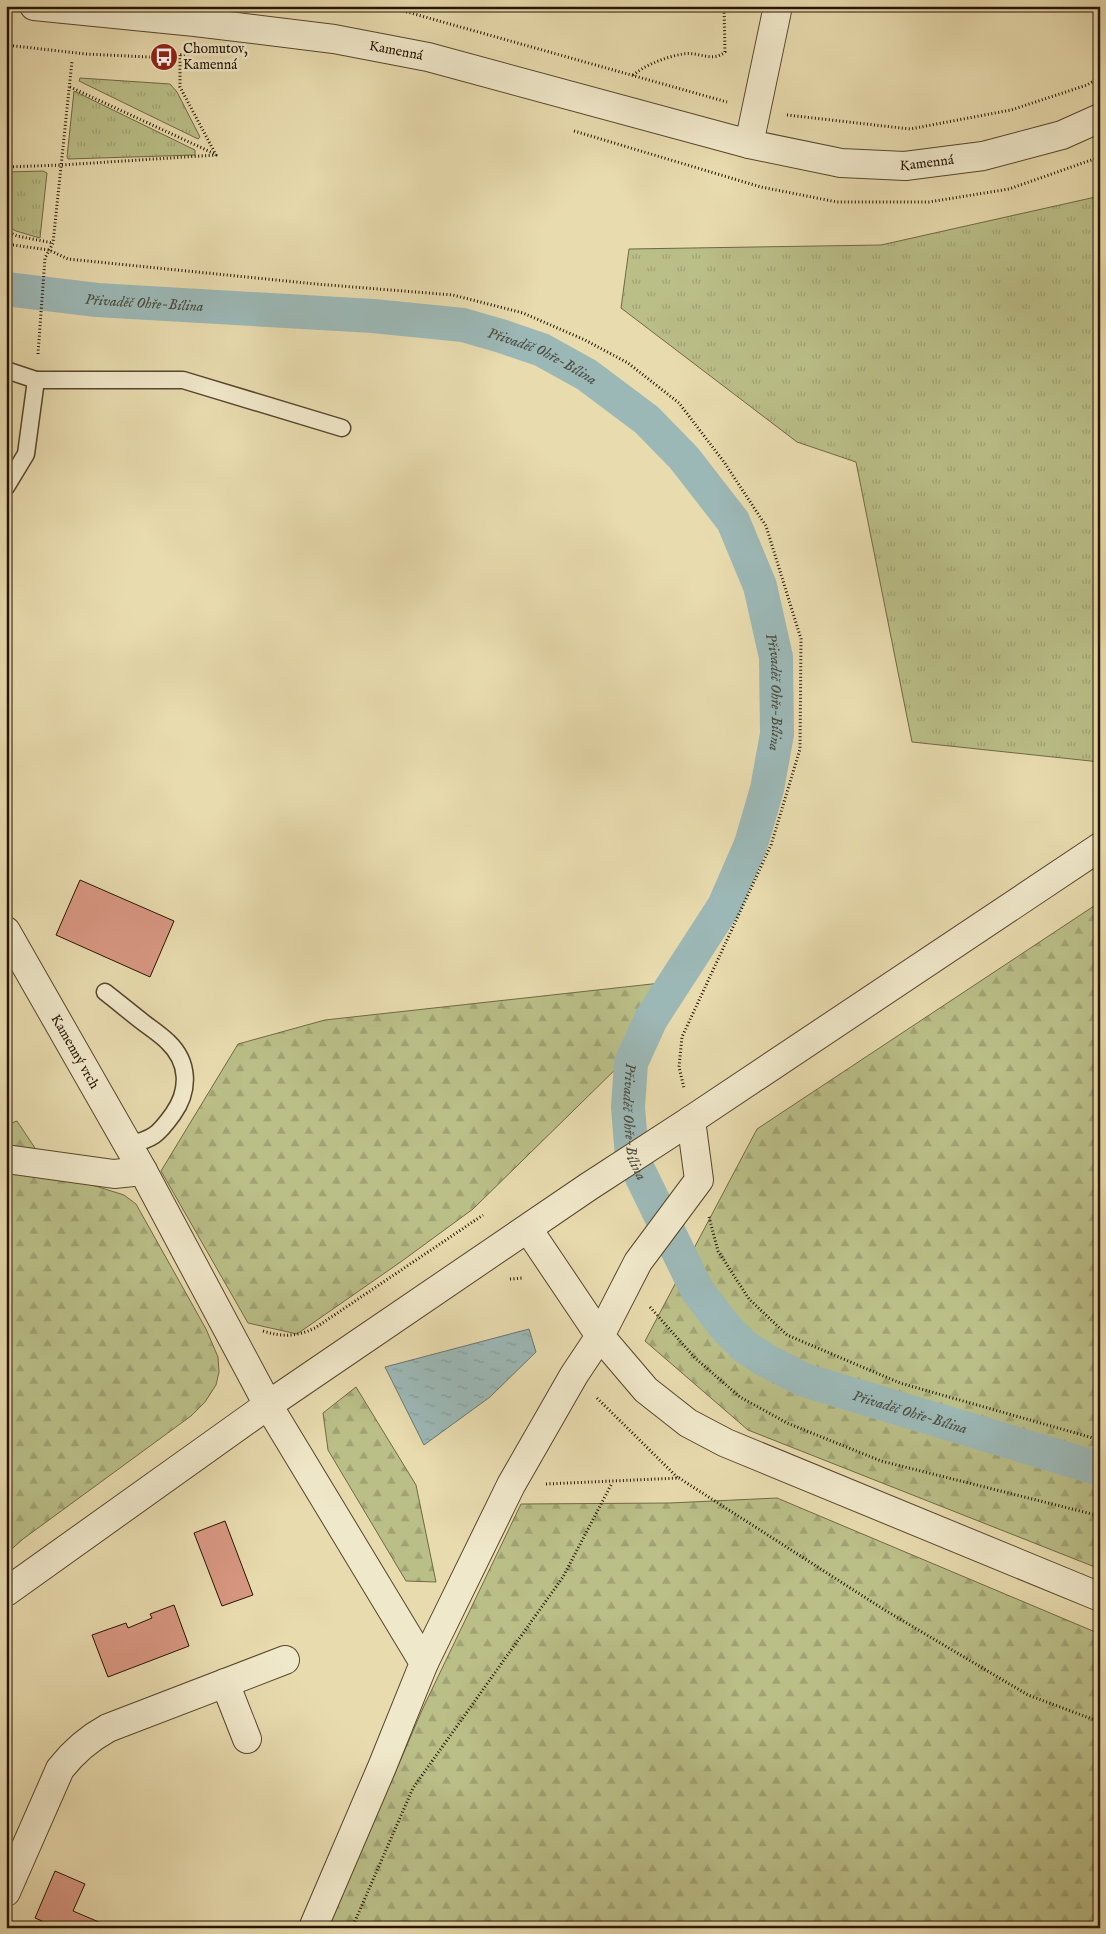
<svg xmlns="http://www.w3.org/2000/svg" width="1106" height="1934" viewBox="0 0 1106 1934" font-family="'IM FELL English',serif">
<defs>
<pattern id="grass-tufts" width="24" height="20" patternUnits="userSpaceOnUse" patternTransform="scale(1.25)"><rect width="24" height="20" fill="#babe87"/><path d="M3 7l-1-3M5 7V3M7 7l1-3M15 17l-1-3M17 17v-4M19 17l1-3" fill="none" stroke="#a0a273"/></pattern>
<pattern id="forest-firs" width="22" height="20" patternUnits="userSpaceOnUse" patternTransform="scale(1.25)"><rect width="22" height="20" fill="#babe87"/><path d="M5 1l3.5 6h-7zM16 11l3.5 6h-7z" fill="#a0a273"/></pattern>
<pattern id="water-ripples" width="26" height="14" patternUnits="userSpaceOnUse" patternTransform="scale(1.25)"><rect width="26" height="14" fill="#9cb8b6"/><path d="M2 4q2-2 4 0t4 0M15 11q2-2 4 0t4 0" fill="none" stroke="#869d9b"/></pattern>
</defs>
<rect width="100%" height="100%" fill="#e8dbae"/>
<filter id="stains"><feTurbulence type="fractalNoise" baseFrequency=".004" numOctaves="4"/><feColorMatrix values="0 0 0 0 .2 0 0 0 0 .09 0 0 0 0 .02 0 0 0 .5 -.17"/></filter>
<radialGradient id="worn" r=".72"><stop offset=".6" stop-color="#630" stop-opacity="0"/><stop offset="1" stop-color="#630" stop-opacity=".3"/></radialGradient>
<!-- grass -->
<g fill="url(#grass-tufts)" stroke="#706944">
<polygon points="80,78 170,84 177,92 200,137 198,139 79,81"/>
<polygon points="74,91 195,150 195,155 68,159 67,157"/>
<polygon points="43,171 47,173 40,238 16,231 6,226 6,172"/>
<polygon points="1100,196 1100,762 912,742 856,462 797,442 621,308 629,249 881,245"/>
</g>
<!-- forest -->
<g fill="url(#forest-firs)" stroke="#706944">
<polygon points="1100,902 1100,1569 748,1430 645,1341 757,1129"/>
<polygon points="670,982 644,1016 626,1059 473,1209 402,1261 297,1334 248,1323 161,1171 238,1044 325,1020"/>
<polygon points="17,1121 39,1154 6,1150 6,1125"/>
<polygon points="6,1164 51,1172 124,1195 136,1204 206,1329 218,1357 219,1372 216,1385 205,1402 191,1416 23,1539 6,1554"/>
<polygon points="356,1387 416,1485 436,1582 406,1581 328,1450 323,1413"/>
<polygon points="777,1498 1100,1634 1100,1928 328,1928 423,1708 521,1504 670,1503"/>
</g>
<!-- water -->
<polygon fill="url(#water-ripples)" stroke="#6c766d" points="529,1329 536,1352 490,1397 424,1445 385,1367"/>
<g fill="none" stroke-linecap="round" stroke-linejoin="round">
<!-- canal -->
<path stroke="#9cb8b6" stroke-width="34" id="s1" d="M 6,289 L 97,300 L 373,316 L 463,325 L 501,336 L 542,350 L 587,375 L 647,420 L 684,458 L 733,521 L 760,586 L 776,657 L 777,734 L 767,789 L 751,844 L 724,906 L 651,1019 L 631,1063 L 628,1107 L 632,1157 L 697,1290 L 726,1328 L 744,1346 L 765,1360 L 804,1380 L 1100,1469"/>
</g>
<!-- building -->
<g fill="#d89782" stroke="#251400">
<polygon points="80,880 174,921 150,977 56,935"/>
<polygon points="225,1521 253,1595 222,1606 194,1533"/>
<polygon points="174,1605 189,1646 108,1677 92,1635 126,1623 128,1628 152,1618 150,1614"/>
<polygon points="55,1871 85,1884 73,1911 113,1928 39,1928 42,1921 35,1918"/>
</g>
<g fill="none" stroke-linecap="round" stroke-linejoin="round">
<!-- service casing -->
<g stroke="#56462c" stroke-width="19">
<g id="service">
<polyline points="6,370 36,380 26,454 6,487"/>
<polyline points="36,380 183,380 342,428"/>
<path d="M 105,992 C 118,1002 131,1013 144,1023 C 152,1029 161,1035 168,1042 C 189,1062 190,1090 173,1114 C 158,1135 153,1139 128,1145"/>
</g>
</g>
<!-- minor casing -->
<g stroke="#56462c" stroke-width="30">
<g id="minor">
<polyline points="749,144 778,6"/>
<path id="s2" d="M 6,931 L 143,1171 L 268,1405 L 6,1592"/>
<polyline points="6,1159 114,1174 143,1171"/>
<polyline points="528,1229 600,1336 646,1390 688,1423 726,1443 1100,1597"/>
<polyline points="424,1663 511,1485 574,1375 600,1336 638,1262 699,1180 691,1120"/>
<polyline points="225,1683 247,1739"/>
<path d="M 6,1892 L 60,1769 C 74,1751 88,1739 108,1728 L 285,1660"/>
</g>
</g>
<!-- tertiary casing -->
<g stroke="#56462c" stroke-width="30">
<g id="tertiary">
<path id="s3" d="M 34,6 L 195,22 L 334,39 L 428,57 L 749,144 L 841,163 L 905,166 L 983,156 L 1062,135 L 1100,118"/>
<polyline points="313,1928 382,1767 424,1663 268,1405 588,1187 691,1120 1100,847"/>
</g>
</g>
<!-- path -->
<g stroke="#251400" stroke-width="3" stroke-dasharray="1 2.5" stroke-linecap="butt">
<polyline points="386,6 727,102"/>
<polyline points="6,45 86,54 149,57 190,54"/>
<path d="M 633,75 C 647,64 666,57 683,54 C 698,51 712,63 725,52 L 724,6"/>
<polyline points="70,87 215,154"/>
<polyline points="787,115 910,129 1011,110 1087,85 1100,77"/>
<polyline points="574,131 761,187 837,202 929,202 1009,189 1100,157"/>
<polyline points="6,167 62,165 216,155 180,87 180,55"/>
<polyline points="6,231 17,236 53,243"/>
<polyline points="6,244 49,250 68,259 316,284 453,295 523,313 585,340 628,363 679,403 724,462 766,526 801,639 800,749 771,845 682,1037 679,1067 684,1088"/>
<polyline points="38,354 45,258 53,243 72,61"/>
<polyline points="709,1217 718,1251 749,1299 787,1335 900,1383 1100,1440"/>
<polyline points="510,1279 523,1278"/>
<polyline points="650,1307 695,1358 740,1397 787,1423 881,1461 1100,1516"/>
<path d="M 263,1331 C 282,1337 296,1337 315,1328 L 483,1215"/>
<polyline points="597,1398 678,1478"/>
<polyline points="546,1484 679,1478 883,1609 1028,1695 1100,1722"/>
<polyline points="352,1928 413,1788 563,1577 612,1483"/>
</g>
<!-- service -->
<use href="#service" stroke="#f0e8ca" stroke-width="16"/>
<!-- minor -->
<use href="#minor" stroke="#f0e8ca" stroke-width="28"/>
<!-- tertiary -->
<use href="#tertiary" stroke="#f0e8ca" stroke-width="28"/>
</g>
<!-- icons -->
<defs>
<g id="bus-disc" transform="scale(1.4375)"><circle r="9.5" fill="#8f2418" stroke="#f0e8ca"/><path d="M-5-6H5V4H4V6H2V4H-2V6H-4V4H-5ZM-3.5-4V0h7V-4ZM-3.5 1.2v1.5H-2V1.2ZM2 1.2v1.5H3.5V1.2Z" fill="#fff"/></g>
</defs>
<g fill-rule="evenodd">
<use href="#bus-disc" x="164" y="57"/>
</g>
<g text-anchor="middle" dominant-baseline="central" stroke-width="5" stroke-linejoin="round" paint-order="stroke">
<!-- poi labels -->
<g font-size="14" fill="#251400" stroke="#f0e8ca" text-anchor="start">
<text x="183" y="49">Chomutov,<tspan x="183" dy="16">Kamenná</tspan></text>
</g>
<!-- street labels -->
<g font-size="14" fill="#251400" stroke="#f0e8ca">
<text stroke="none"><textPath href="#s3" startOffset="365">Kamenná</textPath></text>
<text stroke="none"><textPath href="#s3" startOffset="910">Kamenná</textPath></text>
<text stroke="none"><textPath href="#s2" startOffset="139">Kamenný vrch</textPath></text>
</g>
<!-- water labels -->
<g font-size="15" font-style="italic" fill="#4f4d40" stroke="#f0e8ca">
<text stroke="none"><textPath href="#s1" startOffset="139">Přivaděč Ohře-Bílina</textPath></text>
<text stroke="none"><textPath href="#s1" startOffset="544">Přivaděč Ohře-Bílina</textPath></text>
<text stroke="none"><textPath href="#s1" startOffset="979">Přivaděč Ohře-Bílina</textPath></text>
<text stroke="none"><textPath href="#s1" startOffset="1444">Přivaděč Ohře-Bílina</textPath></text>
<text stroke="none"><textPath href="#s1" startOffset="1880">Přivaděč Ohře-Bílina</textPath></text>
</g>
</g>
<!-- margin -->
<rect width="1106" height="1934" fill="none" stroke="#e8dbae" stroke-width="25"/>
<rect x="8" y="8" width="1091" height="1919" fill="none" stroke="#251400" stroke-width="2.5"/>
<rect x="12" y="12" width="1081" height="1909" fill="none" stroke="#251400"/>
<rect width="100%" height="100%" filter="url(#stains)"/>
<rect width="100%" height="100%" fill="url(#worn)"/>
</svg>
